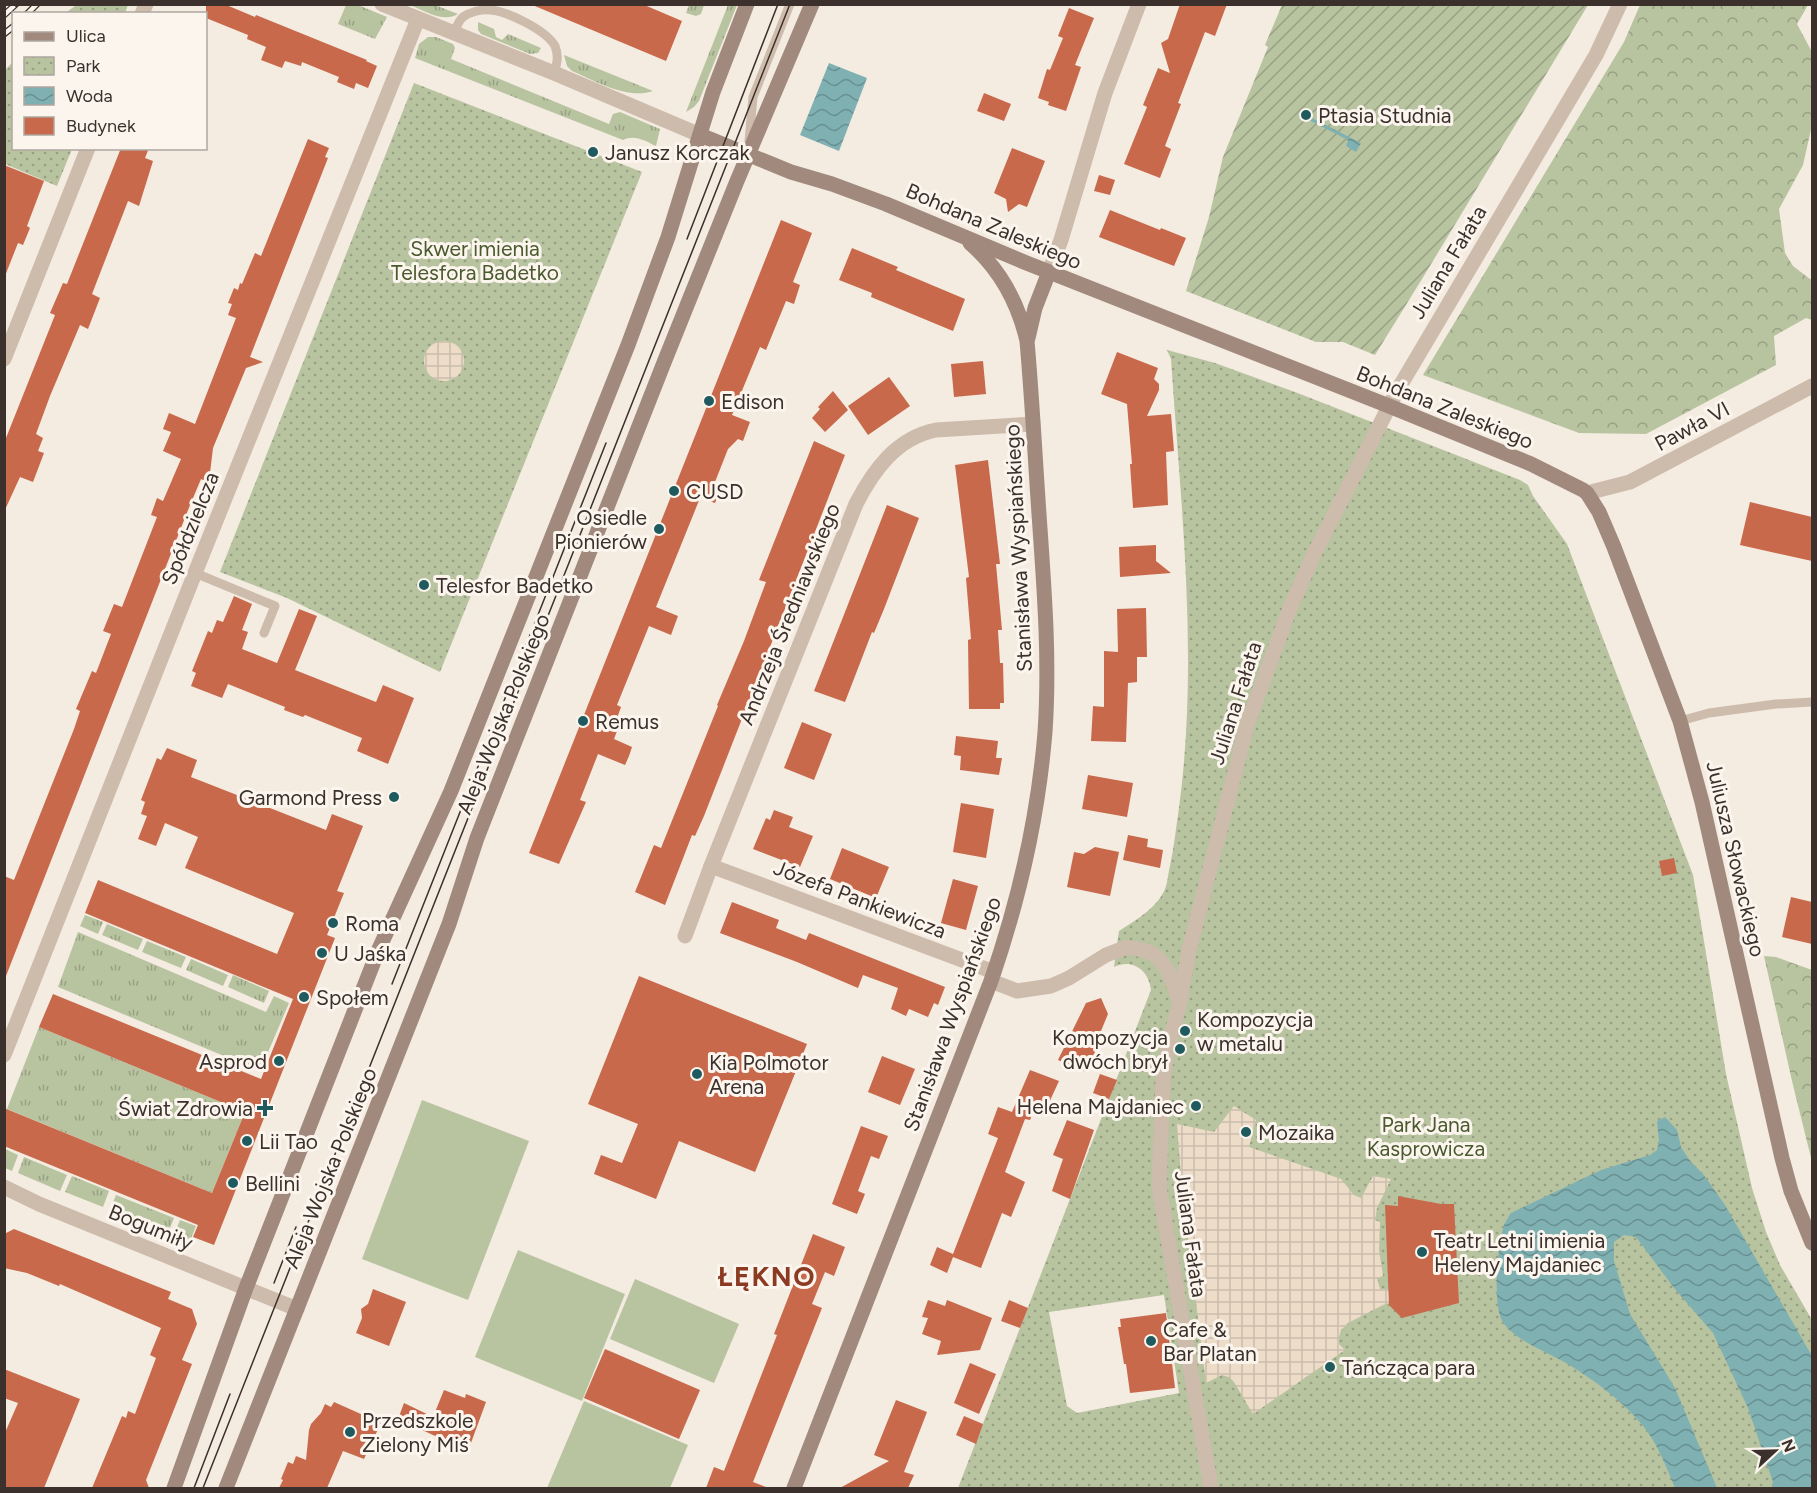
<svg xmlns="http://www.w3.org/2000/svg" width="1817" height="1493" viewBox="0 0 1817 1493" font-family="Figtree,sans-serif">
<defs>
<pattern id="grass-tufts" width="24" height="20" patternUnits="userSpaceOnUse" patternTransform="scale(1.5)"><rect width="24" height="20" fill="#b8c4a0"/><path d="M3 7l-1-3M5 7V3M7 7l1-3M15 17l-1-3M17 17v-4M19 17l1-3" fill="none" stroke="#97a083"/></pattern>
<pattern id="forest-crowns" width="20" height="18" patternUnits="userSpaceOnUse" patternTransform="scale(1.5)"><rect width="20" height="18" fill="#b8c4a0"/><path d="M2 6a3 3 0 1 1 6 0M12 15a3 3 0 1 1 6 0" fill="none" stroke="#97a083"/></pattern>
<pattern id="park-dots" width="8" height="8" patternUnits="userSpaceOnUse" patternTransform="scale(1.5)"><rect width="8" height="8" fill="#b8c4a0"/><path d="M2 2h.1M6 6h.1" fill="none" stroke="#97a083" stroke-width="1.8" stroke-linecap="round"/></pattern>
<pattern id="garden-furrows" width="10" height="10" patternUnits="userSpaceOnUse" patternTransform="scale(1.5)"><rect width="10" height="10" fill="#b8c4a0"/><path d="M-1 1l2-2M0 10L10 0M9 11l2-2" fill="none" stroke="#97a083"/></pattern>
<pattern id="plaza-grid" width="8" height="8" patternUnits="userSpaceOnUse" patternTransform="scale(1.5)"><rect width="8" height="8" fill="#ecdcc8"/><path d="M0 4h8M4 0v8" fill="none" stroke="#cbbdac"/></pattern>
<pattern id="water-waves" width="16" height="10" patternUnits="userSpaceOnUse" patternTransform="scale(1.5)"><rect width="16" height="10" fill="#7fb0b2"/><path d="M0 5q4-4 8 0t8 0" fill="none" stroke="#699091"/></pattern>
</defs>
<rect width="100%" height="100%" fill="#f4ebe1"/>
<!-- grass -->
<g fill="url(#grass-tufts)">
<polygon points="346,5 358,5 387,17 375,39 338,24"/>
<path d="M 410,5 L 435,5 L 458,14 C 443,23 425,11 410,5 Z"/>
<polygon points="689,5 689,4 704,5 701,14 696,16 686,13"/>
<polygon points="728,5 737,5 699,101 694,107 686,112"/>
<polygon points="478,22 494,29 496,37 502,40 508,34 541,48 538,53 530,54 481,34 478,30"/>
<path d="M 428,37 L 436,37 L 453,44 L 455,48 L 451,59 L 609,124 L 613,114 L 620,112 L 660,129 L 656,146 C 646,141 634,134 623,140 L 415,58 L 419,44 Z"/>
<path d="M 564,55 L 653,91 C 628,100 595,81 572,71 L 567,66 Z"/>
<polygon points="85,915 103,922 98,934 80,926"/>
<polygon points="107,924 143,939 138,950 102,935"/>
<polygon points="78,932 266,1012 274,996 289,1003 260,1071 58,987"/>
<polygon points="147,941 186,957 181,968 142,952"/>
<polygon points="191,959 228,975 223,986 186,970"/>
<polygon points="233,975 269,991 264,1003 228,987"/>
<polygon points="39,1027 245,1112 212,1193 7,1109"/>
<polygon points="5,1149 18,1155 12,1171 5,1168"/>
<polygon points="24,1157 67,1175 60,1191 18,1173"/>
<polygon points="72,1176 109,1191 103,1207 65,1192"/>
<polygon points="116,1195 174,1218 168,1233 110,1210"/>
<polygon points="180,1220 196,1226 190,1241 174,1235"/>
</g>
<!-- forest -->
<g fill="url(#forest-crowns)">
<polygon points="1640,5 1808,5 1797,24 1812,52 1812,125 1803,165 1779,209 1785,253 1793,266 1810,279 1812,279 1812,320 1806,318 1774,336 1776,365 1646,434 1579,433 1423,375 1624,42"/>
<polygon points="1764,956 1776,957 1812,970 1812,1162 1792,1081"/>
</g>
<!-- park -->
<g fill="url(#park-dots)" fill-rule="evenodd">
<polygon points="76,5 76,4 128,5 125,13 66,13"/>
<polygon points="13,62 14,148 72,149 57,186 5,164 5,70"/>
<polygon points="414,83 642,172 440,672 287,598 220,572"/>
<path d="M 1167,350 L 1215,363 L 1295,392 L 1520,480 L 1528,485 L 1533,496 L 1567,544 L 1693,875 L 1726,1074 L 1752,1188 L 1766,1232 L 1780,1265 L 1812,1320 L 1812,1488 L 958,1488 L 1151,990 C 1149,970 1132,958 1114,967 L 1119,931 C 1136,920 1157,908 1165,889 C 1168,882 1168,873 1170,866 C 1174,847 1176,828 1179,808 C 1199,659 1181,508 1171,359 ZM 1164,1295 L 1179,1393 L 1077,1413 L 1067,1406 L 1049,1312 Z"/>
</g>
<!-- garden -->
<polygon fill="url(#garden-furrows)" points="1282,5 1588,5 1422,279 1375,355 1343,342 1316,342 1186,291 1209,217 1223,157 1268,47 1265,45"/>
<!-- pitch -->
<g fill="#b8c4a0">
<polygon points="422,1100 529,1141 468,1300 362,1259"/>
<polygon points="518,1250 625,1294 582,1401 475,1357"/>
<polygon points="635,1279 739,1324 714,1383 610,1339"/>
<polygon points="584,1401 688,1445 670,1488 547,1488"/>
</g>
<!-- plaza -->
<g fill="url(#plaza-grid)">
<circle cx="444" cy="361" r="20"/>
<polygon points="1234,1106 1256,1120 1249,1147 1341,1179 1354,1195 1361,1198 1373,1176 1391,1179 1377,1208 1375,1220 1380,1222 1379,1250 1383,1276 1377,1278 1380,1289 1388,1289 1402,1299 1383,1305 1348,1323 1341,1330 1339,1337 1339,1344 1345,1350 1253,1414 1234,1382 1229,1377 1222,1375 1206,1383 1182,1189 1177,1124 1214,1132"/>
</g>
<!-- water -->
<g fill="url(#water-waves)">
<polygon points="829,63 867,78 839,151 800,135"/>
<polygon points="1302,113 1361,143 1356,152 1346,146 1348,140 1301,116"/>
<path d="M 1665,1117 L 1677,1130 L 1681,1147 L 1690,1161 L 1703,1174 L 1725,1205 L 1812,1356 L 1812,1488 L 1772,1488 L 1773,1482 L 1748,1408 L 1713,1333 L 1674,1288 L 1636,1237 L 1624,1235 L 1614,1242 L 1614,1261 L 1630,1314 L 1675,1388 L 1717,1488 L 1675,1488 C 1667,1468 1658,1445 1644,1427 C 1623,1401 1594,1380 1566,1363 C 1545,1351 1520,1343 1504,1324 C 1491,1308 1498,1244 1504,1225 C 1506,1221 1509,1216 1511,1213 L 1601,1170 L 1650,1155 L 1657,1150 L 1659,1141 L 1657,1121 Z"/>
</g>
<!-- building -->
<g fill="#c8694b">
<polygon points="206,4 224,4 255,17 256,15 367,60 366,61 377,66 368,88 356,83 354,89 337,82 339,77 302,62 301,66 285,61 282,68 261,60 266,47 247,39 248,35 206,18"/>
<polygon points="530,4 642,4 682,21 666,61"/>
<polygon points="1180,4 1227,4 1215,36 1205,32 1178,103 1181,104 1165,146 1171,149 1160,178 1124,164 1147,107 1143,105 1158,68 1170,73 1161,43 1168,39"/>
<polygon points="1069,8 1094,18 1075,65 1081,67 1066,111 1048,105 1049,102 1038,98 1047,69 1050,70 1063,38 1058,36"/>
<polygon points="984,93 1011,104 1004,121 977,111"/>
<polygon points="308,139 329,148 325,157 328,158 250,357 263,362 246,368 213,448 210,473 207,482 201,479 188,510 6,976 4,976 4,876 14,880 74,729 80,711 76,709 92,671 96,673 111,634 103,631 114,604 122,607 157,517 151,515 157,498 163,501 181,459 163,451 171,432 163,429 169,413 195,424 236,318 228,315 232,304 228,303 234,288 238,290 240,283 242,284 255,253 261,256"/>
<polygon points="121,148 149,148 145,158 153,161 139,206 128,201 92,294 100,298 88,329 80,325 50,396 36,434 43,438 38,451 44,453 33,482 20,477 4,512 4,443 55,315 50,313 63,283 67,284"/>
<polygon points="1012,148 1045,161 1027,207 1019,204 1008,212 1006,199 994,193"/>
<polygon points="4,165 44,181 27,226 30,228 23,245 18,243 5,276"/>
<polygon points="1099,175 1115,180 1110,195 1094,191"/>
<polygon points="1110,210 1160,230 1161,228 1186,238 1174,266 1099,237"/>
<polygon points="781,220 812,233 793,282 800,285 794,304 786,301 766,350 760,347 732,415 750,422 743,441 738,439 728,449 715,482 722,485 715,503 700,498 656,607 678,616 671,635 649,626 617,705 621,707 616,721 620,723 614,739 632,747 629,756 625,765 598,754 580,800 586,802 559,864 529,853"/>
<polygon points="852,248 898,267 896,270 965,299 953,331 871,297 872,293 839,280"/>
<polygon points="1117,352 1158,368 1154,379 1159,384 1159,390 1147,416 1171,414 1174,451 1166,452 1168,505 1133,508 1130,464 1132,464 1127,404 1101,394"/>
<polygon points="983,361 986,394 954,397 951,364"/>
<polygon points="889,377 910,406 868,435 848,406"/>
<polygon points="833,391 848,410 825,432 812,418 820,409 818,407"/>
<polygon points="814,441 845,455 704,816 695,836 692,835 665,905 635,892 654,845 661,848 718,706 717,705 744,641 766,582 759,580"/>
<polygon points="988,460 1000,564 996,564 1002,630 998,630 1000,663 1003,663 1004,703 1000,703 1000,709 969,709 968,640 971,639 966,578 969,577 955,465"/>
<polygon points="1750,502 1812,517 1812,561 1740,545"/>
<polygon points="887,505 919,518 884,609 874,633 872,632 845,702 814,691"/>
<polygon points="1156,545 1156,561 1171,573 1120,577 1119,547"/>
<polygon points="234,596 252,604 242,630 248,632 242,649 277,663 299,609 317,616 295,670 376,702 383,685 414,698 388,764 357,751 362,738 305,715 303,717 284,710 285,707 228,684 222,698 191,686 196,673 192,671 208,631 212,633 217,620 223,622"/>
<polygon points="1146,608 1147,657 1137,657 1137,682 1128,683 1126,742 1091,741 1093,706 1104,707 1104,651 1118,652 1117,609"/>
<polygon points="802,722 832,734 814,780 784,768"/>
<polygon points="956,736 998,741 996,758 1002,758 999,775 960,770 961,756 954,755"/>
<polygon points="167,748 197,760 191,777 326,830 332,814 363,826 337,891 344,893 327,935 335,938 214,1245 193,1237 198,1225 4,1146 4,1108 212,1193 245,1112 39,1027 53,994 261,1079 293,999 85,913 98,880 277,954 294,913 185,868 198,837 165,823 156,846 138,839 147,816 141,814 145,802 141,800 157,758 161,760"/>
<polygon points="1088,775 1133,783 1127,817 1082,809"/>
<polygon points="961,803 994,809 986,858 953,852"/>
<polygon points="774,810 793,817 789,827 813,836 800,867 753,849 766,818 770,820"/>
<polygon points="1128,835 1148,839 1147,847 1163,850 1160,868 1123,860"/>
<polygon points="1095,847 1119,852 1110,896 1067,887 1074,852 1084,854"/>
<polygon points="842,848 889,867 876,898 830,879"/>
<polygon points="1674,858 1677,873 1662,876 1659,861"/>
<polygon points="953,879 978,886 966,930 941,923"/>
<polygon points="1791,897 1812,902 1812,944 1782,937"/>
<polygon points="732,902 779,920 776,928 806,940 809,933 945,987 938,1005 934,1003 928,1017 909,1009 906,1016 891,1009 898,988 863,975 858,988 797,962 720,933"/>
<polygon points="639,976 807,1044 755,1172 679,1141 656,1199 594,1174 601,1155 622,1163 638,1124 588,1104"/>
<polygon points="1101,998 1108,1014 1101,1031 1104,1032 1086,1072 1058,1060 1086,1003"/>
<polygon points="882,1056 915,1069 900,1105 868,1092"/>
<polygon points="1030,1070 1059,1081 1047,1107 1037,1103 1030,1120 1025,1119 1005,1172 1025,1182 1011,1217 1002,1213 981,1268 953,1257 947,1273 930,1265 937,1247 953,1254 998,1138 988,1134 998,1107 1012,1112"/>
<polygon points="1100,1074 1117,1080 1109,1099 1093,1093"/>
<polygon points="1067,1120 1094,1130 1070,1199 1052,1191 1063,1159 1053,1155"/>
<polygon points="861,1126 888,1136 879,1159 871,1156 858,1191 865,1194 857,1214 832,1204"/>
<polygon points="1398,1196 1441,1204 1454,1204 1459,1303 1402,1318 1389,1305 1385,1205 1398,1206"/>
<polygon points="14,1229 171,1292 168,1299 192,1309 197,1324 182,1360 192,1364 146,1480 149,1488 92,1488 122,1416 126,1418 128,1411 135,1414 156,1358 150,1355 161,1328 60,1284 59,1286 27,1273 4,1268 4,1234"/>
<polygon points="813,1234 845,1247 834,1276 825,1272 812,1304 822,1308 753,1482 766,1487 766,1488 706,1488 714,1467 724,1471 777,1335 774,1334"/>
<polygon points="373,1289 406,1302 389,1346 356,1333 362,1318 361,1309 368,1304"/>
<polygon points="928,1300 945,1306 947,1300 992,1318 980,1350 937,1355 941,1341 922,1334 928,1318 922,1317"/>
<polygon points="1009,1300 1028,1308 1020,1328 1001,1321"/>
<polygon points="1166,1313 1175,1388 1130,1393 1126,1364 1124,1364 1118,1327 1121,1327 1120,1319"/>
<polygon points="605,1349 700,1390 679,1439 584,1398"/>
<polygon points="970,1363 996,1374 979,1414 954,1403"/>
<polygon points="4,1369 80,1399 44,1488 4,1488 4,1435 18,1403 4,1398"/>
<polygon points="444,1390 465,1398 466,1394 486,1402 468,1451 398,1419 404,1403 433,1417"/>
<polygon points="896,1400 927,1412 904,1472 914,1475 908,1488 840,1488 889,1461 874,1455"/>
<polygon points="334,1402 381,1423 364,1459 343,1451 327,1488 279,1488 283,1480 281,1479 288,1462 293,1464 296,1456 306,1460 309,1430 311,1424 321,1413 325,1404 331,1407"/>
<polygon points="964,1416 983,1424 976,1444 956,1435"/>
</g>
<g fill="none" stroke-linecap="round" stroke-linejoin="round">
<!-- lane -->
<g stroke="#cdbbac" stroke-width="9">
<path d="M 454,34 C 456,28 458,21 463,17 C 470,12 481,9 490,10 C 507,11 546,30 555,46 C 559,56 557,64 554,73"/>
<polyline points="749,141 753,97 790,4"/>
<polyline points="195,573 275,606 264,633"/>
<polyline points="1680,721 1709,713 1776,704 1812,702"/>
</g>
<!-- street -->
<g stroke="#cdbbac" stroke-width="15">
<polyline points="382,4 554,73 700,135"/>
<polyline points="142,14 146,4"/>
<polyline points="1049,272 1061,240 1105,93 1139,4"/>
<polyline points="4,359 88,148"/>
<polyline points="1587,493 1630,482 1812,386"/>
<polyline points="711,866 994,972"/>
<path d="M 685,936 L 711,866 L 856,504 C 873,471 896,438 936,430 L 1033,424"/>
<polyline points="991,981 1017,991 1051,986 1069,978 1106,955 1127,947 1147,951 1156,956 1167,969 1180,1001"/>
<polyline points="4,1055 195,573 418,19"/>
<polyline points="4,1187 39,1204 297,1309"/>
<polyline points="1211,1488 1159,1187 1163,1080 1167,1053 1180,1001 1189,950 1247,725 1290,608 1314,554 1397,391 1596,55 1620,4"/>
</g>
<!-- secondary -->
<g stroke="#a18a7d" stroke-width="15">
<polyline points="700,135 791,172 832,184 886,204 1024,262 1389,406 1531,464 1583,490 1587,493 1599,512 1614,547 1680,721 1702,802 1782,1158 1791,1191 1812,1243"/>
<polyline points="1028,338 1035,308 1049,272"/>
<polyline points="174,1488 246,1288 378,951 451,791 628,345 668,237 713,92 747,4"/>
<polyline points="226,1488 449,924 477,838 665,360 737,181 812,4"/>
<path d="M 794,1488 L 991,981 C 1019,900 1038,818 1045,732 C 1050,659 1044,587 1039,514 C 1035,456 1032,398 1027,341 C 1018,302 1001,270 970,243"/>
</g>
<!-- tram -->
<g stroke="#3b302b" stroke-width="1.5">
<polyline points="687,239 778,4"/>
<polyline points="392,984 606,443"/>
<polyline points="274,1283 296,1227"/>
<polyline points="194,1488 230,1394"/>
<polyline points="203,1488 790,4"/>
</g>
<!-- rail casing -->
<g stroke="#3b302b" stroke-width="7">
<g id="rail">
<polyline points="27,14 37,4"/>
<polyline points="4,15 16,4"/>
<polyline points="4,34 14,26"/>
</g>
</g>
<!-- rail -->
<use href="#rail" stroke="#fbf5ee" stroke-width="4.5" stroke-dasharray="14" stroke-linecap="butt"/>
</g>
<!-- markers -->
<g fill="#1f5a5e" stroke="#fbf5ee" stroke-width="2">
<circle cx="1306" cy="115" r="6"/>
<circle cx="593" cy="152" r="6"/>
<circle cx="709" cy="401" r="6"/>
<circle cx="674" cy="491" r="6"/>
<circle cx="659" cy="529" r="6"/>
<circle cx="424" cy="585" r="6"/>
<circle cx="583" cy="721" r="6"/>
<circle cx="394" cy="797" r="6"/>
<circle cx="333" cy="923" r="6"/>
<circle cx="322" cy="953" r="6"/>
<circle cx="304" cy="997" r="6"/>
<circle cx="1185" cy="1031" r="6"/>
<circle cx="1180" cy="1049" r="6"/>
<circle cx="279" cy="1061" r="6"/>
<circle cx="697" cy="1074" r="6"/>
<circle cx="1196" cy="1106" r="6"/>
<path d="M262 1099h6v6h6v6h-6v6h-6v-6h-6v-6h6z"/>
<circle cx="1246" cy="1132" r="6"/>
<circle cx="247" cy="1141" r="6"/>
<circle cx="233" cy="1183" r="6"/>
<circle cx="1422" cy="1252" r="6"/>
<circle cx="1151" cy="1341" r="6"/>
<circle cx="1330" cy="1367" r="6"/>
<circle cx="350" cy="1432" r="6"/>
</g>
<g text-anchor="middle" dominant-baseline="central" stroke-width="6" stroke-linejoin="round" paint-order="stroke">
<!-- poi labels -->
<g font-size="21" fill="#3b302b" stroke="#fbf5ee" text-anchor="start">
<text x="1318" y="115">Ptasia Studnia</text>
<text x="605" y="152">Janusz Korczak</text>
<text x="721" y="401">Edison</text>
<text x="686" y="491">CUSD</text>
<text x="647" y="517" text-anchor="end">Osiedle<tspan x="647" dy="24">Pionierów</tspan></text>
<text x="436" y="585">Telesfor Badetko</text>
<text x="595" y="721">Remus</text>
<text x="382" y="797" text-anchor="end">Garmond Press</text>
<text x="345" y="923">Roma</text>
<text x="334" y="953">U Jaśka</text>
<text x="316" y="997">Społem</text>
<text x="1197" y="1019">Kompozycja<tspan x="1197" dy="24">w metalu</tspan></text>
<text x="1168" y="1037" text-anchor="end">Kompozycja<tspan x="1168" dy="24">dwóch brył</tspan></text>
<text x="267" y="1061" text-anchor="end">Asprod</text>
<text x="709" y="1062">Kia Polmotor<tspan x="709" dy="24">Arena</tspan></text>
<text x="1184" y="1106" text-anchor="end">Helena Majdaniec</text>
<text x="253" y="1108" text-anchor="end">Świat Zdrowia</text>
<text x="1258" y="1132">Mozaika</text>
<text x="259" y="1141">Lii Tao</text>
<text x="245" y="1183">Bellini</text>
<text x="1434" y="1240">Teatr Letni imienia<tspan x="1434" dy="24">Heleny Majdaniec</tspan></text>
<text x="1163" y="1329">Cafe &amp;<tspan x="1163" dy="24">Bar Platan</tspan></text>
<text x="1342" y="1367">Tańcząca para</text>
<text x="362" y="1420">Przedszkole<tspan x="362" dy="24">Zielony Miś</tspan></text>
</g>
<!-- street labels -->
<g font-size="21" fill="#3b302b" stroke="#fbf5ee">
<text transform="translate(994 226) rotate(23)">Bohdana Zaleskiego</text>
<text transform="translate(1448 262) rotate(-59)">Juliana Fałata</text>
<text transform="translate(1445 407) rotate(22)">Bohdana Zaleskiego</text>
<text transform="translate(1692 426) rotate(-28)">Pawła VI</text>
<text transform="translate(190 528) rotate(-68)">Spółdzielcza</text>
<text transform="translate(1018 548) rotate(-93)">Stanisława Wyspiańskiego</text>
<text transform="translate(789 614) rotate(-68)">Andrzeja Średniawskiego</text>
<text transform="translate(1235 703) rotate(-72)">Juliana Fałata</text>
<text transform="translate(503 714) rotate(-68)">Aleja Wojska Polskiego</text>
<text transform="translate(1736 859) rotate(77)">Juliusza Słowackiego</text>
<text transform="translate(860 899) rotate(21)">Józefa Pankiewicza</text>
<text transform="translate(952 1014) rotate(-70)">Stanisława Wyspiańskiego</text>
<text transform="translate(330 1168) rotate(-68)">Aleja Wojska Polskiego</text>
<text transform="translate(151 1227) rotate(22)">Bogumiły</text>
<text transform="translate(1191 1234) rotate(82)">Juliana Fałata</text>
</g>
<!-- park labels -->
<g font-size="21" fill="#4a5a2e" stroke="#fbf5ee">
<text x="475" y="248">Skwer imienia<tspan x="475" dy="24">Telesfora Badetko</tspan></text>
<text x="1426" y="1124">Park Jana<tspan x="1426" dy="24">Kasprowicza</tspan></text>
</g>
<!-- district labels -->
<g font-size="27" font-weight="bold" letter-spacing="1.5" fill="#8c3b22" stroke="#fbf5ee">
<text x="767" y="1276">ŁĘKNO</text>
</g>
</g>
<!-- border -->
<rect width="1817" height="1493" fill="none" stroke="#3b302b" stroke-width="12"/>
<!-- legend -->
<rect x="12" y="12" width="195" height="138" fill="#fbf5ee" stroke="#aea6a0" stroke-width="1.5"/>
<rect x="24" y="32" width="30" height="9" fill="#a18a7d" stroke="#aea6a0" stroke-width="1.5"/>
<text x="66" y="42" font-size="18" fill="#3b302b">Ulica</text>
<rect x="24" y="57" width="30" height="18" fill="url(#park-dots)" stroke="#aea6a0" stroke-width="1.5"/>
<text x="66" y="72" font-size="18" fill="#3b302b">Park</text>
<rect x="24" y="87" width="30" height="18" fill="url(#water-waves)" stroke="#aea6a0" stroke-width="1.5"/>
<text x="66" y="102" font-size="18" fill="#3b302b">Woda</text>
<rect x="24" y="117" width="30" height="18" fill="#c8694b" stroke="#aea6a0" stroke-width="1.5"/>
<text x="66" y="132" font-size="18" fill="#3b302b">Budynek</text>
<!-- north arrow -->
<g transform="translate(1775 1451) rotate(68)" stroke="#fbf5ee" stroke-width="4.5" paint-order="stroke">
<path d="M0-4.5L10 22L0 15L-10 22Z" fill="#3b302b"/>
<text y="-9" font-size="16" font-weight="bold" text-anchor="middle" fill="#3b302b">N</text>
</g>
</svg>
